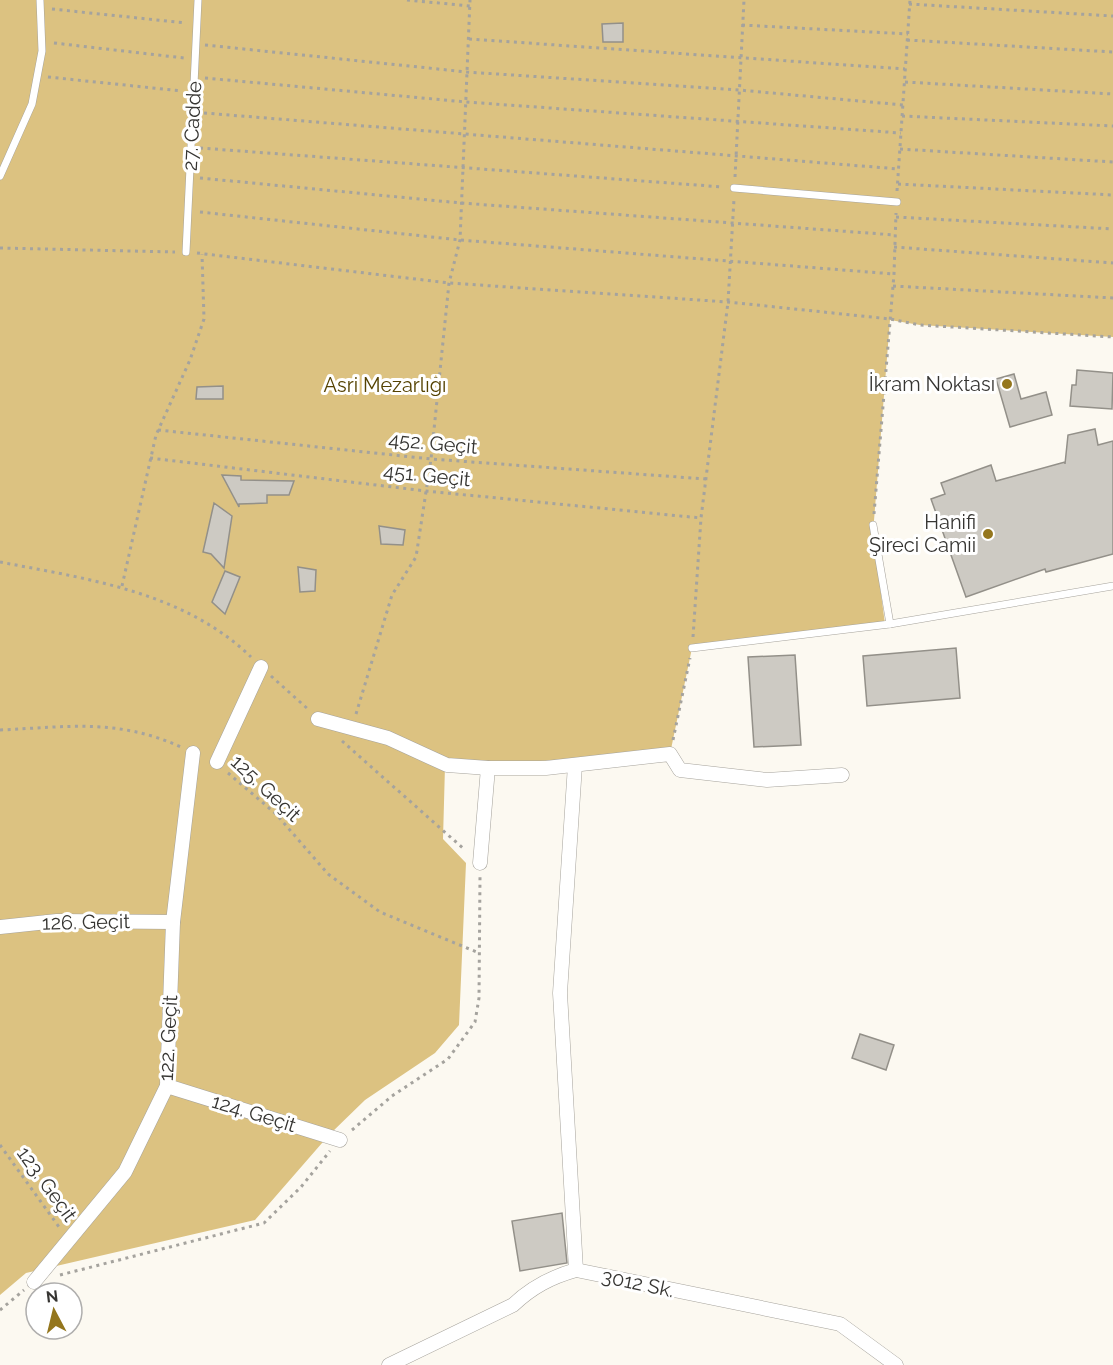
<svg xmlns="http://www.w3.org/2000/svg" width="1113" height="1365" viewBox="0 0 1113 1365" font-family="Raleway,sans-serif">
<rect width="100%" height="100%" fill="#fcf9f1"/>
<!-- green -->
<polygon fill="#dcc281" points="0,0 1113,0 1113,337 920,325 890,320 873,533 885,624 692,648 670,754 445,766 443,839 466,863 459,1025 435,1053 365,1100 329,1135 255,1220 26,1273 0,1295"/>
<!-- building -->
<g fill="#cdcac3" stroke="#939089" stroke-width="1.5">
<polygon points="623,23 623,42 603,42 602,24"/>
<polygon points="1077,370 1113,373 1112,409 1070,406 1072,385 1076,385"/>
<polygon points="1014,374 1021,399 1046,392 1052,415 1010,427 996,379"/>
<polygon points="223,386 223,399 196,399 197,387"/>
<polygon points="1095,429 1098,445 1113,441 1113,554 1046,572 1045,569 966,597 931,499 945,494 941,483 991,465 996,481 1065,462 1065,464 1068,435"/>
<polygon points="222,475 241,476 241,480 294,481 289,495 267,495 267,503 239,504 239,507"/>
<polygon points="214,503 232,516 224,568 211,554 203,552"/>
<polygon points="379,526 405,530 403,545 381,544"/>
<polygon points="298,567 316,570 315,591 300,592"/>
<polygon points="225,571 240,577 225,614 212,602"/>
<polygon points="956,648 960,698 867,706 863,656"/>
<polygon points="795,655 801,745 754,747 748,657"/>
<polygon points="860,1034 894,1045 886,1070 852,1058"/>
<polygon points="562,1213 567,1263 520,1271 512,1221"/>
</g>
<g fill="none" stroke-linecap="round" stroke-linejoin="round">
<!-- lane casing -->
<g stroke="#a6a39c" stroke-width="8">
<g id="lane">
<polyline points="0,176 32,104 42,51 40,0"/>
<polyline points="734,188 897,202"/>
<polyline points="186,252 198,0"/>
<polyline points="890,624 1113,586"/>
<polyline points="692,648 890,624 873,525"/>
</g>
</g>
<!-- street casing -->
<g stroke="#a6a39c" stroke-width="15">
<g id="street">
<polyline points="318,719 388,738 447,765 488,768 546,768 670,754 680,770 767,780 842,775"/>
<polyline points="217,762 261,667"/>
<polyline points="575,765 560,993 576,1270"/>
<polyline points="480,863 488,768"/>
<polyline points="0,927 57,921 173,922"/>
<polyline points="167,1086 340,1140"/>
<polyline points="34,1282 125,1172 167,1086 173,922 193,753"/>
<path d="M 389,1365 L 513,1305 C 532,1287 551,1277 576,1270 L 840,1324 L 896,1365"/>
</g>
</g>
<!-- path -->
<g stroke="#a5a39e" stroke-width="3" stroke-dasharray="3 4.5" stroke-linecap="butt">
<polyline points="407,0 470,6"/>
<polyline points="909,4 1113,16"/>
<polyline points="52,9 186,23"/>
<polyline points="742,25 908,34"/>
<polyline points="469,39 905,69"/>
<polyline points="907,40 1113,52"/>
<polyline points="54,43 184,58"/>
<polyline points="205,45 467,72 739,90 903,105"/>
<polyline points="48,77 182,91"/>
<polyline points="205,78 466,102 901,133"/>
<polyline points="905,82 1113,94"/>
<polyline points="204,113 899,169"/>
<polyline points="902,116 1113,126"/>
<polyline points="200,148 723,187"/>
<polyline points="900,149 1113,162"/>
<polyline points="735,177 744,0"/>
<polyline points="200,178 461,203 895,235"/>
<polyline points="898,184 1113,195"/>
<polyline points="897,191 910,0"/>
<polyline points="200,212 460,240 894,274"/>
<polyline points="896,217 1113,229"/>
<polyline points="894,247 1113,263"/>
<polyline points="0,248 175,252"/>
<polyline points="197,253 449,283 728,302 890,319 920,325 1113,337"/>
<polyline points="893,286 1113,298"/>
<polyline points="158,430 431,459 706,479"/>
<polyline points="150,458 426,491 701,518"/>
<polyline points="874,514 894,274 896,213"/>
<path d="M 0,562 C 88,579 184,592 251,657"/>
<polyline points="122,586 156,435 190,360 204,319 202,254"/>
<polyline points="693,637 701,518 728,302 734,199"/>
<polyline points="271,676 309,710"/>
<polyline points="356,714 392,595 416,557 431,459 449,283 460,240 470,0"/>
<path d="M 0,730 C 67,727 117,718 181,747"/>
<polyline points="673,740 690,658"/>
<polyline points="342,741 465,850"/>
<polyline points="228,773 276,814 328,874 380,912 479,953"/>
<polyline points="352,1130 392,1096 448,1059 475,1022 479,998 480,877"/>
<polyline points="0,1145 59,1227"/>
<polyline points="60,1275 264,1223 301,1187 330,1151"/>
<polyline points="0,1310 24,1290"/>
</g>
<!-- lane -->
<use href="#lane" stroke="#fff" stroke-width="7"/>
<!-- street -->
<use href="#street" stroke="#fff" stroke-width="14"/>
</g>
<!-- markers -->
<g fill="#94761d" stroke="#fff" stroke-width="2">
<circle cx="1007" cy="384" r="6"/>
<circle cx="988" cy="534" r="6"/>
</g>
<g text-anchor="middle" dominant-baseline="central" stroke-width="6" stroke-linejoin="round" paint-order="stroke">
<!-- street labels -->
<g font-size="20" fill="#363532" stroke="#fff">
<text transform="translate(192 126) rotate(-87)">27. Cadde</text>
<text transform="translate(433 443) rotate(5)">452. Geçit</text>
<text transform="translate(427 475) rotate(6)">451. Geçit</text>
<text transform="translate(266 788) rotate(43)">125. Geçit</text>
<text transform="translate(86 922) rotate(-1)">126. Geçit</text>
<text transform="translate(168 1038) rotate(-87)">122. Geçit</text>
<text transform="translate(254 1113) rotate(17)">124. Geçit</text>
<text transform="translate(47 1184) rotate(54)">123. Geçit</text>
<text transform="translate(638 1283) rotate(12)">3012 Sk.</text>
</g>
<!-- poi labels -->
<g font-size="20" fill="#363532" stroke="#fff" text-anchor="end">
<text x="995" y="384">İkram Noktası</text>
<text x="976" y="522">Hanifi<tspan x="976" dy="23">Şireci Camii</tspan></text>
</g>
<!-- park labels -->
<g font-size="20" fill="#554201" stroke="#fff">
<text x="385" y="385">Asri Mezarlığı</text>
</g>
</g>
<!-- north arrow -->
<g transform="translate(54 1311) rotate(353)"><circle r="28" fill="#ffffff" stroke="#afaead" stroke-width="1.5"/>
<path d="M0-4.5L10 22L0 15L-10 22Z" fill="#94761d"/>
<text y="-9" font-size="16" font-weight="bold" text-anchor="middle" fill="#363532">N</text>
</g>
</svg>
